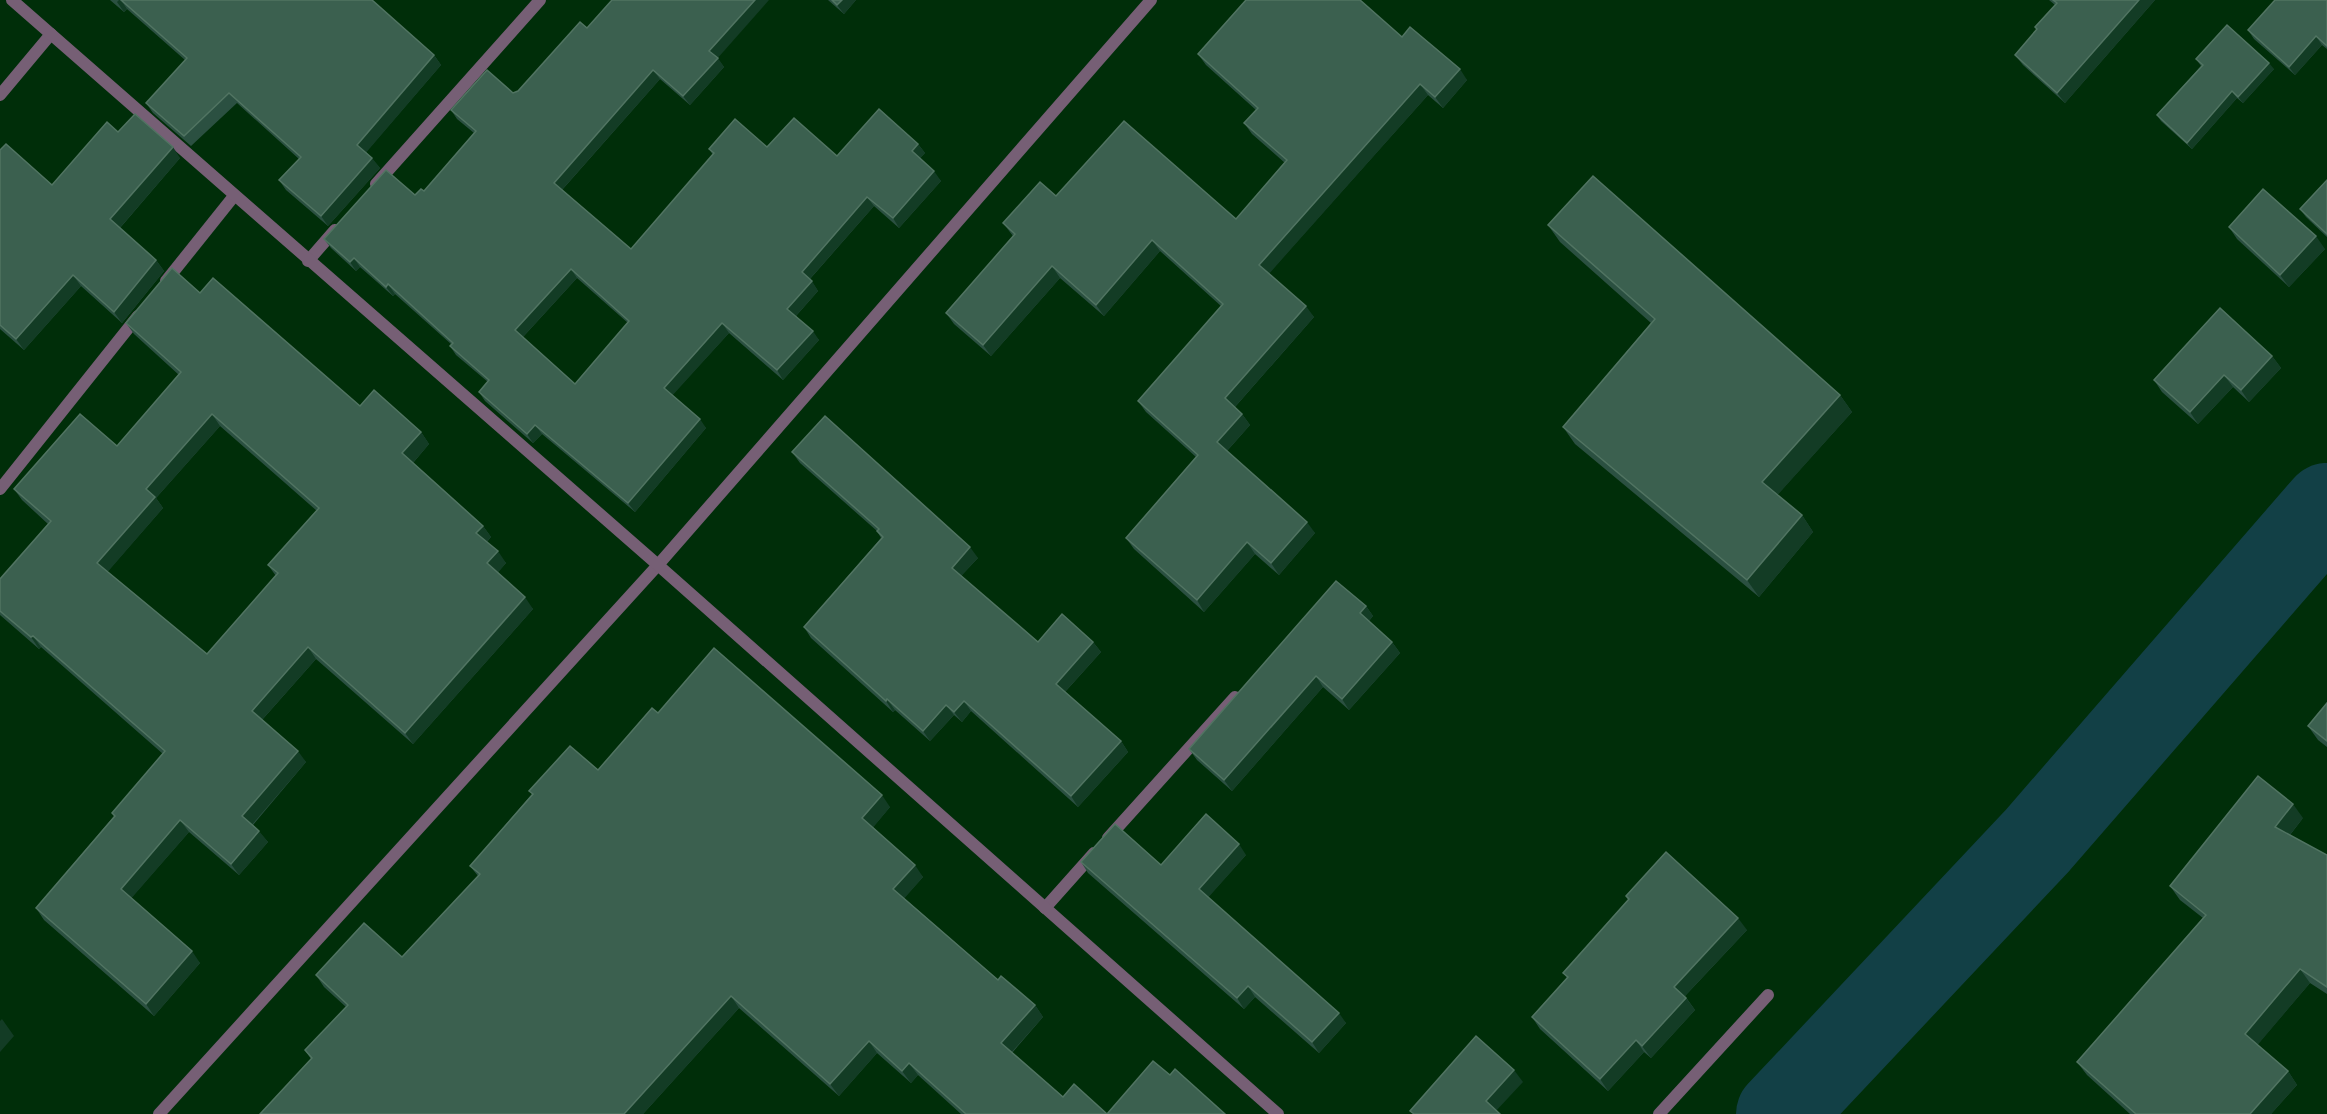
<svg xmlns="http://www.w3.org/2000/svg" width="2327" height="1114" viewBox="0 0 2327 1114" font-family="'Exo 2',sans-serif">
<rect width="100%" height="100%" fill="#002e09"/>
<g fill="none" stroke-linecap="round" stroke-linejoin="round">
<!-- river -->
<polyline stroke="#124046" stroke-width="88" points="1780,1114 2037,841 2327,507"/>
<!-- minor -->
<g stroke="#765f75" stroke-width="12">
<polyline points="0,95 51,34"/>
<polyline points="376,184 540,0"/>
<polyline points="308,261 335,230"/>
<polyline points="166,281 234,196"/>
<polyline points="0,489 138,316"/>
<polyline points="1108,838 1235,697"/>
<polyline points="1045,908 1094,853"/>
<polyline points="159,1114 658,565 1151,0"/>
<polyline points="1659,1114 1768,995"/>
</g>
<!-- tertiary -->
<polyline stroke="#765f75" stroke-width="12" points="12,0 658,565 1278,1114"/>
</g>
<!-- wall -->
<g fill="#2b5041" fill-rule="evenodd">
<polygon points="110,0 372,0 434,55 441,65 366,152 380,168 328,226 286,190 279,180 299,159 237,103 191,146 153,113 146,103 185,60 127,9 124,12"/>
<polygon points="828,0 856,0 844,14"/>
<polygon points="2049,0 2155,0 2065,103 2023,65 2015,55 2037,30 2035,27 2055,5"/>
<polygon points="2327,0 2327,49 2322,45 2295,75 2254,39 2248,30"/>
<path d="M 587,28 L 717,58 L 724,67 L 690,105 L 660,79 L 562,190 L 631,249 L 713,155 L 709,149 L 767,147 L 837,156 L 918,144 L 925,153 L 920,158 L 941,181 L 899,228 L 874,206 L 810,279 L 818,291 L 796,316 L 819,340 L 783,380 L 729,333 L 672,395 L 706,428 L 635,512 L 542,434 L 533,443 L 485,401 L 479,392 L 488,382 L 456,355 L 450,346 L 451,344 L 395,294 L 393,296 L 360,267 L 356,271 L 331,248 L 324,239 L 424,191 L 474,133 L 457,119 L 451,110 L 513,93 L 518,91 ZM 577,278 L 628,323 L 575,384 L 523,337 Z"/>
<polygon points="1402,37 1467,80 1443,108 1428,95 1269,273 1314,317 1235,407 1242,414 1250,425 1227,451 1315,533 1279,575 1255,554 1204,612 1134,549 1126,538 1196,457 1146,412 1138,401 1221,306 1160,251 1104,316 1060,278 991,356 954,324 946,313 1013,236 1003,223 1056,196 1236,219 1285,163 1252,134 1244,123 1256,110 1206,65 1198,54"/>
<polygon points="2196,59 2274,69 2243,103 2237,98 2192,149 2161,121 2157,115 2201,66"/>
<polygon points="118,132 180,158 120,228 156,260 164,271 122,323 81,286 24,350 0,329 0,150 52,185"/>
<polygon points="2327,180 2327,237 2306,217 2300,209"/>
<polygon points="1548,225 1840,395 1852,412 1777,495 1802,515 1813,532 1759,597 1575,444 1563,427 1651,323 1560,242"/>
<polygon points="2229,227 2325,249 2289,287 2237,239"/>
<path d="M 200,293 L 360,406 L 421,432 L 429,444 L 413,463 L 483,526 L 491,537 L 487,542 L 506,563 L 498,572 L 533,609 L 413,744 L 316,659 L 262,720 L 306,762 L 253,825 L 268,842 L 239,875 L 189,832 L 131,898 L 200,963 L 154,1016 L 44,920 L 36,908 L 114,816 L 112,813 L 163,754 L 41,647 L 39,649 L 0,615 L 0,579 L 48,524 L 22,500 L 14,489 L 117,446 L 179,375 L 134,334 L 126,323 ZM 220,426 L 317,511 L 268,565 L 276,576 L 207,654 L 107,572 L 163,508 L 156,498 Z"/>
<polygon points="2272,356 2281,368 2249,402 2233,387 2198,424 2162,392 2154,380"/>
<polygon points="792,452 978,558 961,576 1038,642 1093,642 1101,652 1065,692 1121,741 1128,752 1078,807 971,711 962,722 954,715 930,741 895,710 893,712 811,638 804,627 881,538 877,531 800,463"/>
<polygon points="1366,606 1373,616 1369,621 1392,642 1400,653 1349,710 1323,687 1232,791 1197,760 1189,749"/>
<polygon points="2327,703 2327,747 2318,740 2308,726"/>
<polygon points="658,713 890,807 873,827 923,877 904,898 998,980 1035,1005 1043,1017 1012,1053 1063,1097 1107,1114 1170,1075 1225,1114 961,1114 918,1075 911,1083 877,1053 839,1096 739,1008 643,1114 260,1114 311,1059 305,1050 346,1007 324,987 316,975 402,957 478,876 470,866 532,794 529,791 598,770"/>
<polygon points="2303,818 2290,835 2327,855 2327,994 2310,983 2257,1045 2288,1071 2297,1085 2271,1114 2130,1114 2087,1075 2077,1062 2203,918 2180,900 2170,886"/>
<polygon points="1246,855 1208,897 1346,1023 1319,1053 1255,997 1244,1009 1088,873 1081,862 1161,865"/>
<polygon points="1626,896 1747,930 1685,996 1695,1010 1651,1058 1644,1052 1608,1091 1540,1029 1532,1017 1567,978 1563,973 1628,900"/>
</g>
<!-- shaded-wall -->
<g fill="#133c25">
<polygon points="119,0 121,0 127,9 124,12 117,2"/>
<polygon points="755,0 769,0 716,60 709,51"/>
<polygon points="842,0 856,0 844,14 837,5"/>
<polygon points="2139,0 2155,0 2065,103 2057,93"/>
<polygon points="2316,36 2322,45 2295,75 2289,67"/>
<polygon points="434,55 441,65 364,155 357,145"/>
<polygon points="718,58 724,67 690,105 683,96"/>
<polygon points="2269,63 2274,69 2243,103 2238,97"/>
<polygon points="1460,69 1467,80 1443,108 1435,97"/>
<polygon points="653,70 660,79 560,192 554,183"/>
<polygon points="1420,84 1428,95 1267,276 1259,265"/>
<polygon points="2232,91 2237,98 2192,149 2187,143"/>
<polygon points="918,144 925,153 918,160 912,151"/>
<polygon points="173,147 180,158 118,230 110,219"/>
<polygon points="372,158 380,168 328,226 321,216"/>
<polygon points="934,171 941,181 899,228 893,218"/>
<polygon points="867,197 874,206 808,281 802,272"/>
<polygon points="2316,236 2325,249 2289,287 2280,275"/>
<polygon points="1152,240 1160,251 1104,316 1096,305"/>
<polygon points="354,258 360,267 356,271 350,262"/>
<polygon points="156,260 164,271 122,323 114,312"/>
<polygon points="1052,266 1060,278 991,356 983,345"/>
<polygon points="571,269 577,278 521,339 515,330"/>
<polygon points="73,275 81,286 24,350 16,339"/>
<polygon points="812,281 818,291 794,318 787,309"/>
<polygon points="388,284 395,294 393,296 386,287"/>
<polygon points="1306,306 1314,317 1233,409 1225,398"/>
<polygon points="722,323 729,333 671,397 664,388"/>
<polygon points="813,331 819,340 783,380 777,370"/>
<polygon points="2272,356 2281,368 2249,402 2241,390"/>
<polygon points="2224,375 2233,387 2198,424 2190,412"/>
<polygon points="1840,395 1852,412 1774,499 1762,482"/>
<polygon points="212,414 220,426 156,498 163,508 105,575 97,563 146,489"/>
<polygon points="1242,414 1250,425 1225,453 1217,442"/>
<polygon points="700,419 706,428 635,512 628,503"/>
<polygon points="535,425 542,434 533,443 527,434"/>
<polygon points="421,432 429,444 411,465 402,453"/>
<polygon points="1802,515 1813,532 1759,597 1747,580"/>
<polygon points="1307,522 1315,533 1279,575 1271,563"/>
<polygon points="483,526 491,537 484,545 476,533"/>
<polygon points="1247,542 1255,554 1204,612 1197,600"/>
<polygon points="970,547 978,558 959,578 952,568"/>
<polygon points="498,551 506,563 496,575 487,563"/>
<polygon points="525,597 533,609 413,744 405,733"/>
<polygon points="1366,606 1373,616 1367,623 1360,613"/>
<polygon points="33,636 41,647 39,649 31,637"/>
<polygon points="1093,642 1101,652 1063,694 1056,684"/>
<polygon points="1392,642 1400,653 1349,710 1342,699"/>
<polygon points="308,647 316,659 260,722 252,711"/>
<polygon points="1316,676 1323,687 1232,791 1224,780"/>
<polygon points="887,699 895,710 893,712 886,701"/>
<polygon points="964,701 971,711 962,722 954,712"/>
<polygon points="946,705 954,715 930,741 923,731"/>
<polygon points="1121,741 1128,752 1078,807 1071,796"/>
<polygon points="298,751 306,762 250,827 242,816"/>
<polygon points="882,795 890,807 871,830 862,818"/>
<polygon points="2293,804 2303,818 2285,841 2275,827"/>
<polygon points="180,820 189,832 129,901 121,889"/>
<polygon points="259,831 268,842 239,875 231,864"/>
<polygon points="1239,844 1246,855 1206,900 1199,889"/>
<polygon points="915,865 923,877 902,901 893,889"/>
<polygon points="1738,918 1747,930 1682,999 1674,987"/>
<polygon points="192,951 200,963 154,1016 146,1004"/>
<polygon points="2300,969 2310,983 2255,1048 2245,1034"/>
<polygon points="1248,986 1255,997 1244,1009 1237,998"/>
<polygon points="731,996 739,1008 643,1114 624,1114"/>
<polygon points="1686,998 1695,1010 1651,1058 1642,1046"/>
<polygon points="1035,1005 1043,1017 1009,1055 1001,1043"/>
<polygon points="1339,1013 1346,1023 1319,1053 1312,1042"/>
<polygon points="2,1019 14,1036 0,1052 0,1021"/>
<polygon points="1636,1040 1644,1052 1608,1091 1600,1079"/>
<polygon points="869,1041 877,1053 839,1096 830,1084"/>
<polygon points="909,1063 918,1075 911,1083 902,1071"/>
<polygon points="1514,1070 1523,1082 1494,1113 1486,1101"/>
<polygon points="2288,1071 2297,1085 2271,1114 2250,1114"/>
</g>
<!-- building -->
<g fill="#3b604f" stroke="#517462" stroke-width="1.5" fill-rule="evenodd">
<polygon points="121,0 372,0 434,55 357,145 372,158 321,216 279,180 301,157 229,93 184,136 146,103 187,58"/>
<path d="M 612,0 L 755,0 L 709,51 L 718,58 L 683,96 L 653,70 L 554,183 L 631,249 L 714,153 L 709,149 L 735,119 L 767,147 L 794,118 L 837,156 L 879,109 L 918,144 L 912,151 L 934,171 L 893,218 L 867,197 L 802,272 L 812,281 L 787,309 L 813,331 L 777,370 L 722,323 L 664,388 L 700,419 L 628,503 L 535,425 L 527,434 L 479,392 L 489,380 L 450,346 L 453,343 L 388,284 L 386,287 L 354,258 L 350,262 L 324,239 L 386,170 L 415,195 L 421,189 L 424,191 L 476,131 L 451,110 L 487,70 L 513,93 L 518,91 L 580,22 L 587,28 ZM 571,269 L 629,321 L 575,384 L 515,330 Z"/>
<polygon points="832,0 842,0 837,5"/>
<polygon points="1246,0 1360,0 1402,37 1410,27 1460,69 1435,97 1420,84 1259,265 1306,306 1225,398 1242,414 1217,442 1307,522 1271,563 1247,542 1197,600 1126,538 1198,455 1138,401 1223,304 1152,240 1096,305 1052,266 983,345 946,313 1015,234 1003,223 1040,182 1056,196 1124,121 1236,219 1287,160 1244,123 1258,108 1198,54"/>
<polygon points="2053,0 2139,0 2057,93 2015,55 2037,29 2035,27 2057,3"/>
<polygon points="2275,0 2327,0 2327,46 2316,36 2289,67 2248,30"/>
<polygon points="2227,25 2269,63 2238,97 2232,91 2187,143 2157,115 2203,65 2196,59"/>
<polygon points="135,114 173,147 110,219 156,260 114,312 73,275 16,339 0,325 0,150 6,144 52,185 107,122 118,132"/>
<polygon points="1593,176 1840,395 1762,482 1802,515 1747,580 1563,427 1655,319 1548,225"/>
<polygon points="2327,180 2327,234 2300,209"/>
<polygon points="2263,189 2316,236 2280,275 2229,227"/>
<path d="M 172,268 L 200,293 L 213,278 L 360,406 L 374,390 L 421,432 L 402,453 L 483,526 L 476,533 L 498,551 L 487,563 L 525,597 L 405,733 L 308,647 L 252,711 L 298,751 L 242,816 L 259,831 L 231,864 L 180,820 L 121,889 L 192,951 L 146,1004 L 36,908 L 115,816 L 112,813 L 165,751 L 33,636 L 31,637 L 0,611 L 0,579 L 51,521 L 14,489 L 80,414 L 117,446 L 181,372 L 126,323 ZM 212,414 L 319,508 L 268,565 L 278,573 L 207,654 L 97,563 L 155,497 L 146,489 Z"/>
<polygon points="2220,308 2272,356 2241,390 2224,375 2190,412 2154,380"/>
<polygon points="825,416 970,547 952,568 1038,642 1062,614 1093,642 1056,684 1121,741 1071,796 964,701 954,712 946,705 923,731 887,699 886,701 804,627 883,537 877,531 879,529 792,452"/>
<polygon points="1336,581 1366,606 1360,613 1392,642 1342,699 1316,676 1224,780 1189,749"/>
<polygon points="714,648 882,795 862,818 915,865 893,889 998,980 1001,976 1035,1005 1001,1043 1063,1097 1074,1084 1107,1114 1153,1061 1170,1075 1175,1069 1225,1114 966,1114 909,1063 902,1071 869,1041 830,1084 731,996 624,1114 260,1114 312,1058 305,1050 348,1005 316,975 364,923 402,957 480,874 470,866 533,794 529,791 570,746 598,770 652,708 658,713"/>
<polygon points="2327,703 2327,741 2308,726"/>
<polygon points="2258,776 2293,804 2275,827 2327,855 2327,987 2300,969 2245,1034 2288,1071 2250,1114 2136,1114 2077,1062 2206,915 2170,886"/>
<polygon points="1206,814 1239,844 1199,889 1339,1013 1312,1042 1248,986 1237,998 1081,862 1115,824 1161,865"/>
<polygon points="1666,852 1738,918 1674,987 1686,998 1642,1046 1636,1040 1600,1079 1532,1017 1568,977 1563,973 1629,899 1626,896"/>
<polygon points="1476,1036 1514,1070 1486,1101 1500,1114 1414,1114 1410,1111"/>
</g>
</svg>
